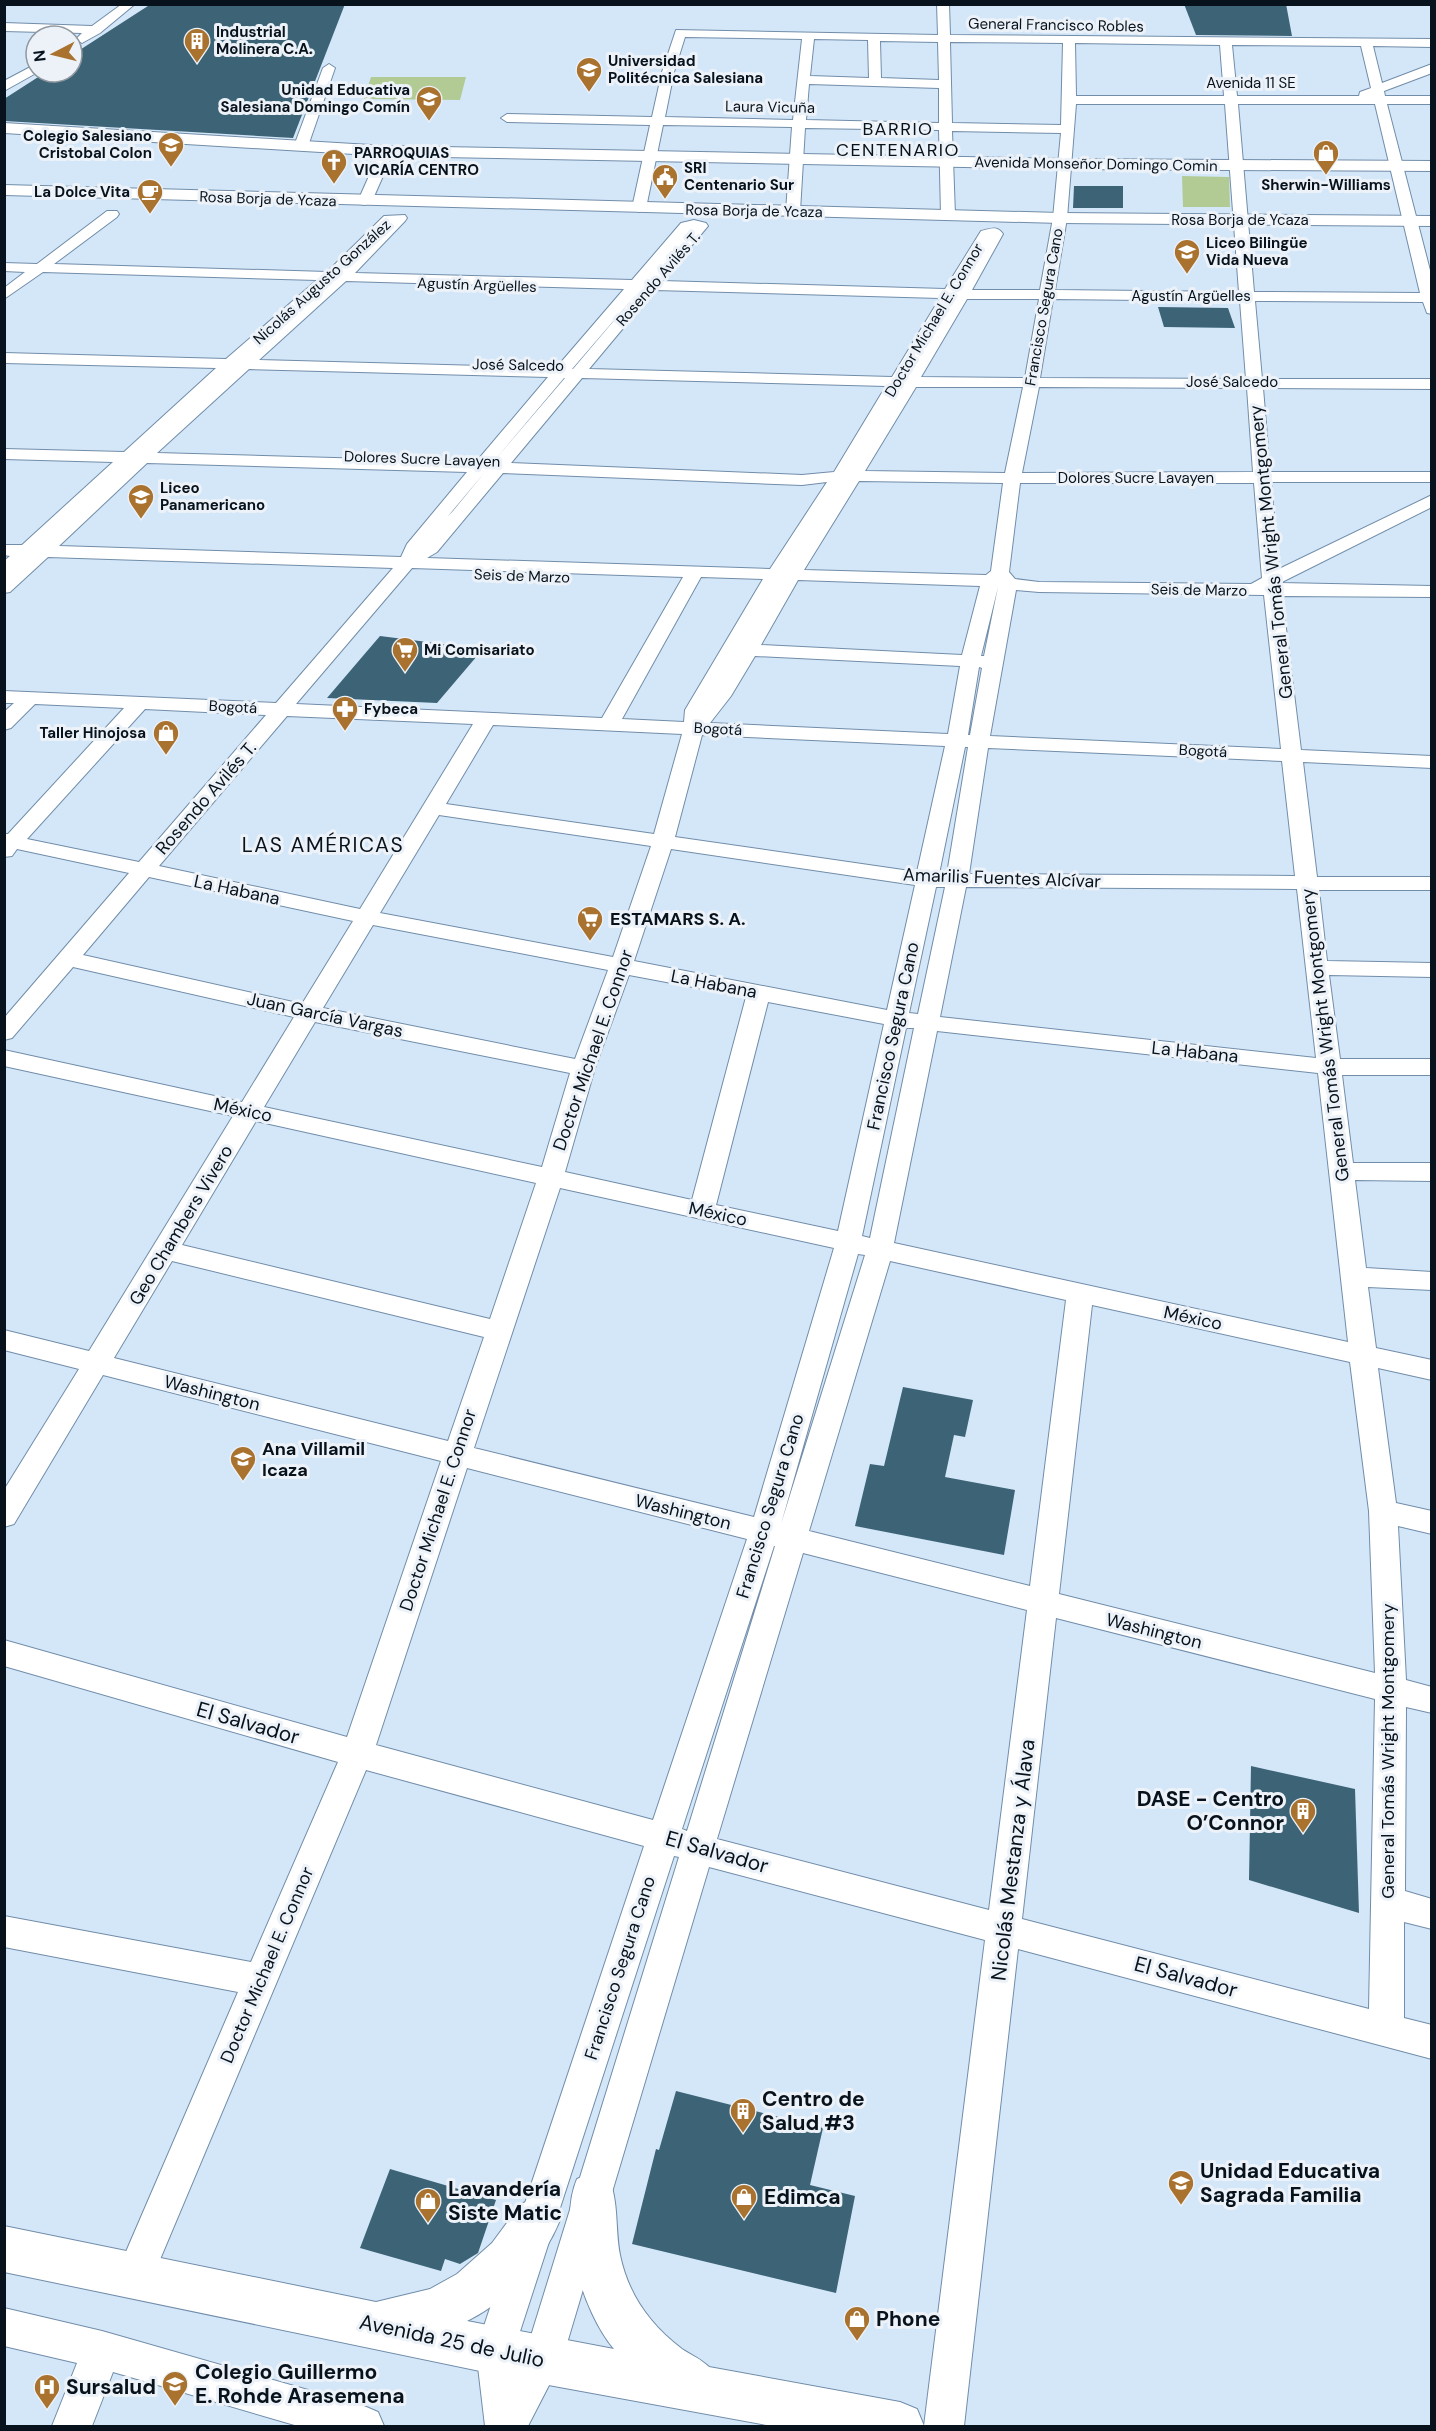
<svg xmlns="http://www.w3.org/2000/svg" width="1436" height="2431" viewBox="0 0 1436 2431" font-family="'DM Sans',sans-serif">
<rect width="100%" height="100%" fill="#d4e7f9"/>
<!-- green -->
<g fill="#b2cb94">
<polygon points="371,77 466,77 460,100 364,99"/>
<polygon points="1182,176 1229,177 1230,207 1183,207"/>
</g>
<!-- building -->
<g fill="#3c6476">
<polygon points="151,4 345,4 293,138 4,121 4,99 46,72 72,72 72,55"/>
<polygon points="1184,4 1286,4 1292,36 1196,35"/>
<polygon points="1074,186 1123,186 1123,208 1073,208"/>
<polygon points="1158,307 1228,308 1235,328 1164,327"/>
<polygon points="380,636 483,649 437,703 327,698"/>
<polygon points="903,1387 973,1400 965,1437 954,1435 945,1477 1015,1490 1004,1555 855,1526 870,1464 884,1466"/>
<polygon points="1251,1766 1355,1789 1359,1913 1249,1880"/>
<polygon points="676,2091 823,2128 810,2185 855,2196 836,2293 632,2244 656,2149 659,2150"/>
<polygon points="390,2169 496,2200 478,2253 460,2264 445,2259 441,2271 360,2248"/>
</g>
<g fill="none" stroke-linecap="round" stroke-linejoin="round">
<!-- minor casing -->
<g stroke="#718da9" stroke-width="2">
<g id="minor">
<polygon points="122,4 135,4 100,33 82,43 76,39 82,33 4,31 4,23 92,26"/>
<path d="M 937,4 L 949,4 L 950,35 L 1432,39 L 1432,47 L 1373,46 L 1382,83 L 1432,64 L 1432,73 L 1384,91 L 1385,96 L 1432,96 L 1432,104 L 1387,104 L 1432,278 L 1432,314 L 1427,313 L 1423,302 L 1255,301 L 1262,379 L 1432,379 L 1432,389 L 1263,388 L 1270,472 L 1432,472 L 1432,482 L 1271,482 L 1279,569 L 1432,495 L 1432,507 L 1280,583 L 1432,586 L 1432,597 L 1282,596 L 1301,750 L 1432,756 L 1432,768 L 1303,762 L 1317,877 L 1432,877 L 1432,890 L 1319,890 L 1327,961 L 1432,963 L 1432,977 L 1329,975 L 1340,1059 L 1432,1059 L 1432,1075 L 1342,1075 L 1353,1163 L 1432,1163 L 1432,1181 L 1355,1180 L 1366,1268 L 1432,1272 L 1432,1290 L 1368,1287 L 1376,1348 L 1432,1360 L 1432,1380 L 1378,1368 L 1396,1503 L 1432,1511 L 1432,1534 L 1398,1526 L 1406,1680 L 1432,1687 L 1432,1713 L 1406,1707 L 1405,1891 L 1432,1899 L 1432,1929 L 1404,1922 L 1404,2018 L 1432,2025 L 1432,2059 L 1018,1949 L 964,2426 L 924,2426 L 985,1940 L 709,1867 L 562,2360 L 528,2426 L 485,2426 L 476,2350 L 644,1846 L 366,1770 L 148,2288 L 135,2294 L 122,2288 L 116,2275 L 238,1992 L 4,1947 L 4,1916 L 251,1962 L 338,1762 L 4,1666 L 4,1640 L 347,1737 L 441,1461 L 103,1375 L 14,1524 L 4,1527 L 4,1490 L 79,1369 L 4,1350 L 4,1330 L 89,1351 L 233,1116 L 4,1066 L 4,1050 L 242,1102 L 294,1017 L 73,967 L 12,1038 L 4,1040 L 4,1018 L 129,873 L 17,849 L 12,856 L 4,857 L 4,834 L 8,834 L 124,708 L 35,704 L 11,728 L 4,730 L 4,712 L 14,703 L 4,703 L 4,691 L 276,703 L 393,568 L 48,557 L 10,592 L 4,593 L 6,576 L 4,576 L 4,561 L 10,556 L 4,555 L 4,545 L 22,545 L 113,462 L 4,459 L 4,449 L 124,452 L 216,368 L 4,363 L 4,353 L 226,359 L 317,280 L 43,272 L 4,299 L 4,288 L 25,272 L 4,271 L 4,263 L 37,264 L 107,211 L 117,211 L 119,214 L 117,217 L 54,264 L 327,272 L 384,216 L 405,215 L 407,218 L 405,221 L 355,273 L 632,280 L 681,223 L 694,220 L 706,223 L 708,226 L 662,281 L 945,289 L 981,231 C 990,229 997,225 1003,234 L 972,290 L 1040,290 L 1053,218 L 1061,133 L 952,131 L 955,215 L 948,219 L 941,215 L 939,130 L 805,128 L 800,211 L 793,215 L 786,211 L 792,127 L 663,125 L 646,208 L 639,212 L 632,208 L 650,125 L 507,122 L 501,118 L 507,114 L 652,117 L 662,72 L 676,30 L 938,35 ZM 685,37 L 802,39 L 793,120 L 665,117 L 674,72 ZM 814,39 L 868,40 L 869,78 L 810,76 ZM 880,41 L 938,42 L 939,80 L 881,78 ZM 950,42 L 1063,43 L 1061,125 L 952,123 ZM 1075,43 L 1220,45 L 1224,96 L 1076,96 ZM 1232,45 L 1361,46 L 1371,88 L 1360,92 L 1359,96 L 1237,96 ZM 809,84 L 939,88 L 939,123 L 806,120 ZM 1076,104 L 1225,104 L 1239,292 L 1055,290 L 1067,218 ZM 1238,104 L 1375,104 L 1420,293 L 1254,292 ZM 346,281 L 624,289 L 556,368 L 259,360 ZM 640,290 L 573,369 L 572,369 ZM 655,290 L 940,298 L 892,377 L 589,369 ZM 967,299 L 1039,299 L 1025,378 L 921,377 ZM 1053,299 L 1240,301 L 1246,379 L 1040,378 ZM 249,369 L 548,377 L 476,462 L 157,453 ZM 564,378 L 565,378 L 493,462 ZM 582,378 L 886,386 L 834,472 L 802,475 L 511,463 ZM 916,387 L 1023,387 L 1005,473 L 865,471 ZM 1039,387 L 1247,388 L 1253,472 L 1022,473 ZM 147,463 L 467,472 L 407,544 L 401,557 L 59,546 ZM 485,472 L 448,516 L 453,511 ZM 503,473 L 802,485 L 827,482 L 770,569 L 427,558 L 437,552 ZM 859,481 L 1003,483 L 991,571 L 986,575 L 804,570 ZM 1020,483 L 1254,483 L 1262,578 L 1251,584 L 1039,582 L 1015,579 L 1009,572 ZM 412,568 L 683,577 L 602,718 L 296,704 ZM 701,577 L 763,579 L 685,710 L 684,722 L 622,719 ZM 798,580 L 980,586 L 962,655 L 761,645 ZM 998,587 L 984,656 L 981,656 ZM 1016,590 L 1039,592 L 1264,595 L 1281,749 L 990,736 ZM 755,656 L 960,666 L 948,734 L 710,723 L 731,696 ZM 979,667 L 982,668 L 970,735 L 968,735 ZM 145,709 L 266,715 L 139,862 L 27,839 ZM 287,716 L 473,724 L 360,909 L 159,866 ZM 493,725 L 682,734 L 654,834 L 446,804 ZM 702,735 L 945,746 L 917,872 L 675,837 ZM 965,747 L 968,747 L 947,874 L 939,874 ZM 988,748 L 1282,761 L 1295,876 L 969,874 ZM 439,815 L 651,846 L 613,957 L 380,913 ZM 671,849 L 915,885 L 887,1010 L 634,961 ZM 149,877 L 353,921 L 302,1004 L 83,955 ZM 936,887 L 945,887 L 918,1014 L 909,1013 ZM 966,887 L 1297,889 L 1316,1058 L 940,1017 ZM 373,925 L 608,970 L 575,1059 L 323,1008 ZM 629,975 L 746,997 L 692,1200 L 565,1172 L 595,1068 ZM 768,1002 L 884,1024 L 838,1231 L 716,1205 ZM 315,1022 L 570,1073 L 542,1167 L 264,1107 ZM 906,1028 L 914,1028 L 870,1238 L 862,1236 ZM 937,1031 L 1318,1073 L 1348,1342 L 894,1243 ZM 256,1121 L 536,1183 L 490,1319 L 182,1245 ZM 560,1188 L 834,1248 L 754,1517 L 474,1448 ZM 858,1254 L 865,1255 L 781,1524 ZM 172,1261 L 484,1337 L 448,1441 L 114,1358 ZM 890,1261 L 1066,1300 L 1030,1586 L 809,1531 ZM 1092,1305 L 1350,1362 L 1369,1511 L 1375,1673 L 1059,1594 ZM 467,1468 L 747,1539 L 653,1820 L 376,1745 ZM 774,1546 L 775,1546 L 687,1831 L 682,1829 ZM 803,1553 L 1027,1610 L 989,1910 L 717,1839 ZM 1056,1618 L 1375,1699 L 1369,2009 L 1022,1919 ZM 674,1856 L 679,1857 L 526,2352 L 517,2369 L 514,2350 Z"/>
<polygon points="36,64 36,72 38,72 4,91 4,81"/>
<polygon points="329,64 335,68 308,146 306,149 296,149 294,146 323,68"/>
<polygon points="387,147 394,151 372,201 365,205 360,204 358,201 380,151"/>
<polygon points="4,2308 102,2331 364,2406 378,2412 384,2426 298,2426 113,2372 92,2426 52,2426 77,2363 4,2346"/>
</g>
</g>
<!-- major casing -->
<g stroke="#718da9" stroke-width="2">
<g id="major">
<polygon points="4,123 387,146 1064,159 1432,161 1432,171 1064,169 387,156 4,133"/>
<polygon points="4,185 1060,213 1432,216 1432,226 1060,223 4,195"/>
<path d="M 593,2172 L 609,2179 C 619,2203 615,2230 620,2255 C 628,2294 650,2325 682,2349 C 691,2355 701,2359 709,2367 L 900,2402 L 917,2409 L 924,2426 L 772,2426 L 543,2384 L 4,2272 L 4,2226 L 376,2302 L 430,2289 L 457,2274 L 492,2243 L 521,2204 L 537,2197 L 553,2204 L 560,2220 C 543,2262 508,2301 467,2321 L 614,2349 C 582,2311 557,2226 577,2179 Z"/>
</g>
</g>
<!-- minor -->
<use href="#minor" fill="#fff" fill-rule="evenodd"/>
<!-- major -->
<use href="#major" fill="#fff" fill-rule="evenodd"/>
</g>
<!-- icons -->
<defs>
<g id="building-pin" transform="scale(1.35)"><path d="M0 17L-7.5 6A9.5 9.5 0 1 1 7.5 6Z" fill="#a9722e" stroke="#ecf2f8"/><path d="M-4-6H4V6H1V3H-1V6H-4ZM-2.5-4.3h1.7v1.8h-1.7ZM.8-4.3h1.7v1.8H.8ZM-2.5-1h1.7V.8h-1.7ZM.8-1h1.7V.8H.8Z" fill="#fff"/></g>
<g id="university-pin" transform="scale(1.35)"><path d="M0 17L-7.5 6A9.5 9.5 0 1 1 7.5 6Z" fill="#a9722e" stroke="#ecf2f8"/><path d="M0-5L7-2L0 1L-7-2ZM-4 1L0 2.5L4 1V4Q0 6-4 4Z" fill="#fff"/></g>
<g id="school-pin" transform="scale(1.35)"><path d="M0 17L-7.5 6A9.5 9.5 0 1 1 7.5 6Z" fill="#a9722e" stroke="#ecf2f8"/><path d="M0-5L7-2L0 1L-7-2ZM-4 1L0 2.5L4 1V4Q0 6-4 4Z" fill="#fff"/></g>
<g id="shop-pin" transform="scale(1.35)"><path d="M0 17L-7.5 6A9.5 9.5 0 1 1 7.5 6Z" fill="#a9722e" stroke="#ecf2f8"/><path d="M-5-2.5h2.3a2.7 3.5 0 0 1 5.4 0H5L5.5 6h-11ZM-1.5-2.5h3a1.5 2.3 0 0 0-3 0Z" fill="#fff"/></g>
<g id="church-pin" transform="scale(1.35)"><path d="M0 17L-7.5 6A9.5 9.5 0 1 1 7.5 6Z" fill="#a9722e" stroke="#ecf2f8"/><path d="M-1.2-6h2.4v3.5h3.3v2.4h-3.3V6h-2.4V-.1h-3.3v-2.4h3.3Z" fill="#fff"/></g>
<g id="civic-pin" transform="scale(1.35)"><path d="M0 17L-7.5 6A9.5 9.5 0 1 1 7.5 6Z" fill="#a9722e" stroke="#ecf2f8"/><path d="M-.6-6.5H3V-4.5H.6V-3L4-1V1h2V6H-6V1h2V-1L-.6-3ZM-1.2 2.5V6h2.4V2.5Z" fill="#fff"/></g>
<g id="cafe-pin" transform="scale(1.35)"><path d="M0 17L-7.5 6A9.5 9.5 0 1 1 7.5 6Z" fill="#a9722e" stroke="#ecf2f8"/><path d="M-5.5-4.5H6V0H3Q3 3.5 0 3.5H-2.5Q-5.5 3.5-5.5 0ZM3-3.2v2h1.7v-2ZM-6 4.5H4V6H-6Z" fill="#fff"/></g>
<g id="supermarket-pin" transform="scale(1.35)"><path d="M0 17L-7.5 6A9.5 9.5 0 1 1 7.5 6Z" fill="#a9722e" stroke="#ecf2f8"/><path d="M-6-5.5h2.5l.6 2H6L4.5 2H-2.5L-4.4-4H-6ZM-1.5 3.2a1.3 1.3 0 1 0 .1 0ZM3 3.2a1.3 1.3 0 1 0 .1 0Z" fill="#fff"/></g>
<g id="pharmacy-pin" transform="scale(1.35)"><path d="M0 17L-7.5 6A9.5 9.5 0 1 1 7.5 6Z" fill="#a9722e" stroke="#ecf2f8"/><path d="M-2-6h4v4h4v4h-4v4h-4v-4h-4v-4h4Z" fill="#fff"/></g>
<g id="hospital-pin" transform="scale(1.35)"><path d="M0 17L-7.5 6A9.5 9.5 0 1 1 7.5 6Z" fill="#a9722e" stroke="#ecf2f8"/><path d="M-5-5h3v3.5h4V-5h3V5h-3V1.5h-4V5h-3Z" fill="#fff"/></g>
</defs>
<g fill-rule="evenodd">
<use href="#building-pin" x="197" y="41"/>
<use href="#university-pin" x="589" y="70"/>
<use href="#school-pin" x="429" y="99"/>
<use href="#school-pin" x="171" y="145"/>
<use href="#shop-pin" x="1326" y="153"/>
<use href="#church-pin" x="334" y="162"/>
<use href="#civic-pin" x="665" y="177"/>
<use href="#cafe-pin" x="150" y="192"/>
<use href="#school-pin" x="1187" y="252"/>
<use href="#school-pin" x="141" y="497"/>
<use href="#supermarket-pin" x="405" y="650"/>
<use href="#pharmacy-pin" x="345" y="709"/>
<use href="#shop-pin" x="166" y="733"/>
<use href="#supermarket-pin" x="590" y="919"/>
<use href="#school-pin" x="243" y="1459"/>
<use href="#building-pin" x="1303" y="1811"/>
<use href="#building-pin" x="743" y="2111"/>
<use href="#school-pin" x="1181" y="2183"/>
<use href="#shop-pin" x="744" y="2197"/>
<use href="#shop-pin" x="428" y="2201"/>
<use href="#shop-pin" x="857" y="2319"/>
<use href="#school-pin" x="175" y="2384"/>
<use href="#hospital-pin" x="47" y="2387"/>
</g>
<g text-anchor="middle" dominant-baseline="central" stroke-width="6" stroke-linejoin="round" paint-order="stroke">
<!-- far-street labels -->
<g font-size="15" fill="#08121c" stroke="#ecf2f8">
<text transform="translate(1056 25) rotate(1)">General Francisco Robles</text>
<text x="1251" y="83">Avenida 11 SE</text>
<text transform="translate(770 107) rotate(1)">Laura Vicuña</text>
<text transform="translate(1096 164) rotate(1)">Avenida Monseñor Domingo Comin</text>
<text transform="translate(268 199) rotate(2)">Rosa Borja de Ycaza</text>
<text transform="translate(754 211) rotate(1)">Rosa Borja de Ycaza</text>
<text x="1240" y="220">Rosa Borja de Ycaza</text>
<text transform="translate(658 279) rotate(-49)">Rosendo Avilés T.</text>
<text transform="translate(322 282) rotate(-42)">Nicolás Augusto González</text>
<text transform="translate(477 285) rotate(2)">Agustín Argüelles</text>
<text x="1191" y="296">Agustín Argüelles</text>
<text transform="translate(1044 307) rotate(-80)">Francisco Segura Cano</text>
<text transform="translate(934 320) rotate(-59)">Doctor Michael E. Connor</text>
<text transform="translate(518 365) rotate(1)">José Salcedo</text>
<text x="1232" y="382">José Salcedo</text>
<text transform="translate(422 459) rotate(2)">Dolores Sucre Lavayen</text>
<text x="1136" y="478">Dolores Sucre Lavayen</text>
<text transform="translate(522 576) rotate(2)">Seis de Marzo</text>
<text transform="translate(1199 590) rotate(1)">Seis de Marzo</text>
<text transform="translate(233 707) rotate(3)">Bogotá</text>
<text transform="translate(718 729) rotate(3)">Bogotá</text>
<text transform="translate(1203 751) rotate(3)">Bogotá</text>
</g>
<!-- far-poi labels -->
<g font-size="15" font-weight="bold" fill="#08121c" stroke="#ecf2f8" text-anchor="start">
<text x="216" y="32">Industrial<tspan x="216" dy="17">Molinera C.A.</tspan></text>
<text x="608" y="61">Universidad<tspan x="608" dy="17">Politécnica Salesiana</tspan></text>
<text x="410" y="90" text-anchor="end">Unidad Educativa<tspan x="410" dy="17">Salesiana Domingo Comín</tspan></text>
<text x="152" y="136" text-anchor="end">Colegio Salesiano<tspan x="152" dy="17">Cristobal Colon</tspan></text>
<text x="354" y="153">PARROQUIAS<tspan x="354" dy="17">VICARÍA CENTRO</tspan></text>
<text x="684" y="168">SRI<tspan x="684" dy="17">Centenario Sur</tspan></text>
<text x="1326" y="185" text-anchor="middle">Sherwin-Williams</text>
<text x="130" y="192" text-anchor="end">La Dolce Vita</text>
<text x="1206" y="243">Liceo Bilingüe<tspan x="1206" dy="17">Vida Nueva</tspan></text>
<text x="160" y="488">Liceo<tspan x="160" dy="17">Panamericano</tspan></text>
<text x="424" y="650">Mi Comisariato</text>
<text x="364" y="709">Fybeca</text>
<text x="146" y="733" text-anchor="end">Taller Hinojosa</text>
</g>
<!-- far-quarter labels -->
<g font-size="18" letter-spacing="1.5" fill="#08121c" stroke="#ecf2f8">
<text x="898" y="129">BARRIO<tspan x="898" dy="21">CENTENARIO</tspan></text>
</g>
<!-- street labels -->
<g font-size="18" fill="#08121c" stroke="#ecf2f8">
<text transform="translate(1271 552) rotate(-96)">General Tomás Wright Montgomery</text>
<text transform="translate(206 798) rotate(-49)">Rosendo Avilés T.</text>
<text transform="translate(1002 878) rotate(2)">Amarilis Fuentes Alcívar</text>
<text transform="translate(237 890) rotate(12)">La Habana</text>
<text transform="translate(714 984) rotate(11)">La Habana</text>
<text transform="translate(325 1015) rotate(12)">Juan García Vargas</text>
<text transform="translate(1325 1035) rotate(-97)">General Tomás Wright Montgomery</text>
<text transform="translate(893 1036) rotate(-78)">Francisco Segura Cano</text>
<text transform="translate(593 1050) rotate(-71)">Doctor Michael E. Connor</text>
<text transform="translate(1195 1052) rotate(6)">La Habana</text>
<text transform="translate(243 1110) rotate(12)">México</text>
<text transform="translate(718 1214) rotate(12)">México</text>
<text transform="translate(181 1225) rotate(-59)">Geo Chambers Vivero</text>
<text transform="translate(1193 1318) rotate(12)">México</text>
<text transform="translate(212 1393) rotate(14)">Washington</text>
<text transform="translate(770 1506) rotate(-73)">Francisco Segura Cano</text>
<text transform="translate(438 1510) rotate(-72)">Doctor Michael E. Connor</text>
<text transform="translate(683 1512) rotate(14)">Washington</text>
<text transform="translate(1154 1631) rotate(14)">Washington</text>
<text transform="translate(1388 1751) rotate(-90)">General Tomás Wright Montgomery</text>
<text transform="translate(267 1965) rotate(-67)">Doctor Michael E. Connor</text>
<text transform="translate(620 1968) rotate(-72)">Francisco Segura Cano</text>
</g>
<!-- poi labels -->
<g font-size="18" font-weight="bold" fill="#08121c" stroke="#ecf2f8" text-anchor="start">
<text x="610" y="919">ESTAMARS S. A.</text>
<text x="262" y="1449">Ana Villamil<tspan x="262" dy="21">Icaza</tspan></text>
</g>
<!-- quarter labels -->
<g font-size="21" letter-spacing="1.5" fill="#08121c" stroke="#ecf2f8">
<text x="323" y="845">LAS AMÉRICAS</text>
</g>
<!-- near-street labels -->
<g font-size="21" fill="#08121c" stroke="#ecf2f8">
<text transform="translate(248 1723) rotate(16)">El Salvador</text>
<text transform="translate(717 1852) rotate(16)">El Salvador</text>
<text transform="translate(1013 1860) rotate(-83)">Nicolás Mestanza y Álava</text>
<text transform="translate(1186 1977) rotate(15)">El Salvador</text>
<text transform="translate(452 2341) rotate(12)">Avenida 25 de Julio</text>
</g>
<!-- near-poi labels -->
<g font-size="21" font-weight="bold" fill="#08121c" stroke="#ecf2f8" text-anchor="start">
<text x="1284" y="1799" text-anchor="end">DASE - Centro<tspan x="1284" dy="24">O’Connor</tspan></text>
<text x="762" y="2099">Centro de<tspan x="762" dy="24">Salud #3</tspan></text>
<text x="1200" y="2171">Unidad Educativa<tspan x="1200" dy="24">Sagrada Familia</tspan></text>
<text x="448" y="2189">Lavandería<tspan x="448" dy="24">Siste Matic</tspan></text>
<text x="764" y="2197">Edimca</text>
<text x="876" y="2319">Phone</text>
<text x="195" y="2372">Colegio Guillermo<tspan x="195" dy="24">E. Rohde Arasemena</tspan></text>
<text x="66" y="2387">Sursalud</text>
</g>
</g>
<!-- border -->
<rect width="1436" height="2431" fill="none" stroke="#08121c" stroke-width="12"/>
<!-- north arrow -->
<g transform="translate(54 54) rotate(263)"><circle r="28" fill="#ecf2f8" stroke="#9198a0" stroke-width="1.5"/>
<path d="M0-4.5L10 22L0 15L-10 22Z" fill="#a9722e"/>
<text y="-9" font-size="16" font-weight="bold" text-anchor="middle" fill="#08121c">N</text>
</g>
</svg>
